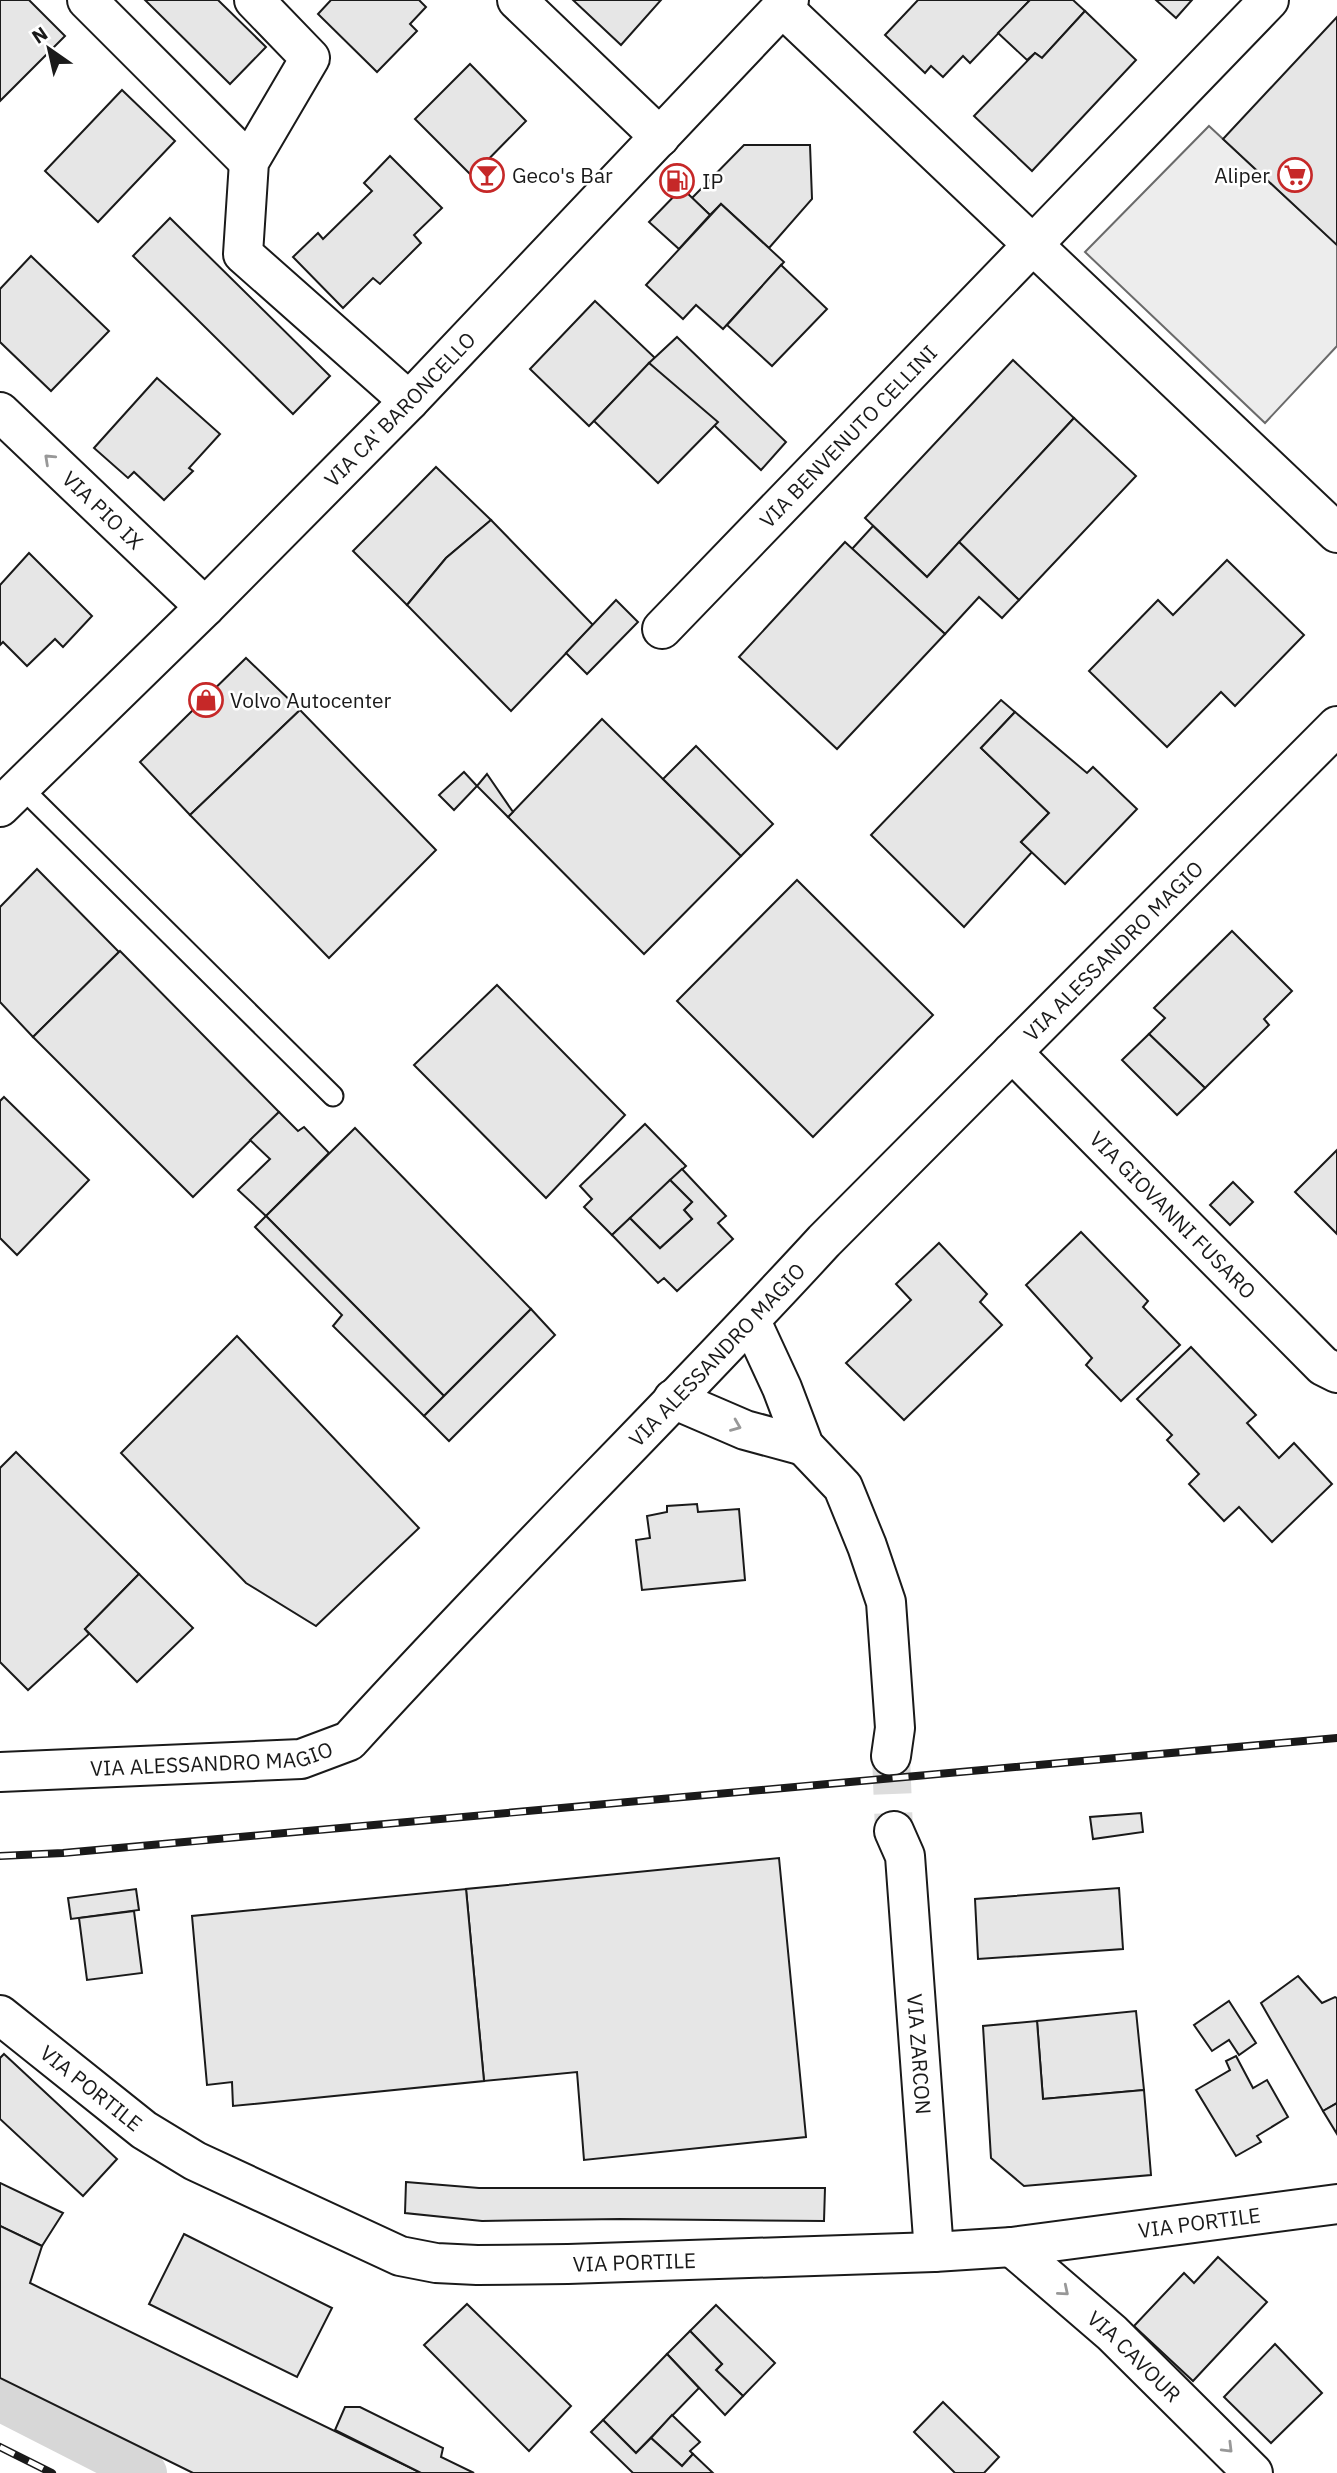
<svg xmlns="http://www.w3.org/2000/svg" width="1337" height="2473" viewBox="0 0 1337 2473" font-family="'IBM Plex Sans',sans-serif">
<rect width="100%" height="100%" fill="#fff"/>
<!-- built -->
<polygon fill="#ededed" stroke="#6a6a6a" stroke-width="2" points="1209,126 1337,245 1337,346 1265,423 1085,252"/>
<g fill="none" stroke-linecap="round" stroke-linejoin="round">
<!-- canal -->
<polyline stroke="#d7d7d7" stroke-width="44" points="0,2399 145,2473"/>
</g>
<!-- building -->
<g fill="#e6e6e6" stroke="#1a1a1a" stroke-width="2">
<polygon points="0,0 29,0 65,36 0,101"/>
<polygon points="145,0 218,0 266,47 230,84"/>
<polygon points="331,0 419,0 426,7 410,24 417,31 377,72 318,14"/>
<polygon points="573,0 661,0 621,45"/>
<polygon points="918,0 1030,0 970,63 963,56 943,77 931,66 925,73 885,35"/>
<polygon points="1030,0 1073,0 1085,11 1042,58 1035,53 1027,60 998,33"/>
<polygon points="1156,0 1192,0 1176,18"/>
<polygon points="1085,11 1136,60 1032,171 974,116 1035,53 1042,58"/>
<polygon points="1337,17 1337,245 1223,139"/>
<polygon points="470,64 526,121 472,176 415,119"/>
<polygon points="122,90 175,141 98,222 45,171"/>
<polygon points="744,145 810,145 812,199 769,248 721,204 710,215 692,198"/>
<polygon points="390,156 442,208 414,235 421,243 380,284 373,278 343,308 293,257 318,233 323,239 372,191 364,183"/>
<polygon points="682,188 710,215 679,249 649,222"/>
<polygon points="721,204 784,262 723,329 696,305 683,319 646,285"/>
<polygon points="170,218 330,376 293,414 133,256"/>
<polygon points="31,256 109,331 51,391 0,342 0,289"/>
<polygon points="781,265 827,309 772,366 727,325"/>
<polygon points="595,301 655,358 589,426 530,369"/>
<polygon points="677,337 786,442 761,470 649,363"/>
<polygon points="1013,360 1074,418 927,577 865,518"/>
<polygon points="649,363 718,422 658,483 594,421"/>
<polygon points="157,378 220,434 189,468 193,471 164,500 134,472 128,478 94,448"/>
<polygon points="1074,418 1136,476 1019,600 959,542"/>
<polygon points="436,467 491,520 446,558 407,605 353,551"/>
<polygon points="491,520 593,625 511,711 407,605 446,558"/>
<polygon points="873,526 927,577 959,542 1019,600 1002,618 979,597 945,634 852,549"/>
<polygon points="845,542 945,634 837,749 739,657"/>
<polygon points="29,553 92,616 63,647 55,639 27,666 3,642 0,645 0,585"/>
<polygon points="1227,560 1304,635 1235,706 1221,692 1167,747 1089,671 1158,600 1173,615"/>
<polygon points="616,600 638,622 587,674 566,653"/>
<polygon points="246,658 300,710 190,815 140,762"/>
<polygon points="1001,700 1015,712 981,748 1049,813 1021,842 1032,852 964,927 871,835"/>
<polygon points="300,710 436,850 329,958 190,815"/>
<polygon points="1015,712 1087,773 1093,767 1137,809 1065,884 1021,842 1049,813 981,748"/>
<polygon points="602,719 741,856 644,954 508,817"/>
<polygon points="696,746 773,824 741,856 663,779"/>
<polygon points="464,772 477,786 454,810 439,795"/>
<polygon points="487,774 513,812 508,817 477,786"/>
<polygon points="37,869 119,952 33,1037 0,1002 0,907"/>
<polygon points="797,880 933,1015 813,1137 677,1001"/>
<polygon points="1232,931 1292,991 1264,1019 1269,1025 1205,1088 1149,1034 1165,1018 1154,1008"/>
<polygon points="120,951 279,1112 193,1197 33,1037"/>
<polygon points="497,985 625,1115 546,1198 414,1065"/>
<polygon points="1149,1034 1205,1088 1177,1115 1122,1060"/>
<polygon points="4,1097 89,1180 17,1255 0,1238 0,1101"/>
<polygon points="279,1112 298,1131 304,1127 329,1153 266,1216 238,1190 270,1159 250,1140"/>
<polygon points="645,1124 686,1166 612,1235 584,1207 592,1199 580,1186"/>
<polygon points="355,1128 531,1309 444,1396 266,1216"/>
<polygon points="1337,1150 1337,1234 1295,1192"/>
<polygon points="682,1169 726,1216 718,1223 733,1239 677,1291 664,1278 658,1283 612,1235 630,1218 660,1248 692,1219 684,1210 692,1202 670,1180"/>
<polygon points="670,1180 692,1202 684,1210 692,1219 660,1248 630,1218"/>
<polygon points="1233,1182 1253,1202 1230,1225 1210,1205"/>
<polygon points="266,1216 444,1396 424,1416 333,1326 342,1315 255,1227"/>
<polygon points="1081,1232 1148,1301 1143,1307 1180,1345 1121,1401 1086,1365 1092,1358 1026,1285"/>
<polygon points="939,1243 987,1294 980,1302 1002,1325 904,1420 846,1363 911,1300 896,1284"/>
<polygon points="531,1309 555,1335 449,1441 424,1416"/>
<polygon points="237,1336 419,1528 316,1626 246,1583 121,1453"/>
<polygon points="1191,1347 1256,1415 1247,1423 1279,1458 1294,1443 1332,1484 1272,1542 1239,1507 1224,1521 1189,1484 1199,1474 1167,1440 1172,1435 1137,1399"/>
<polygon points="16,1452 139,1574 85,1629 89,1634 28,1690 0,1662 0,1468"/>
<polygon points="697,1504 698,1512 739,1509 745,1580 642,1590 636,1540 650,1538 647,1516 667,1512 667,1506"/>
<polygon points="139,1574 193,1628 137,1682 85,1629"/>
<polygon points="1141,1813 1143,1832 1093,1839 1090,1817"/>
<polygon points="779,1858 806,2137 584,2160 577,2072 484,2081 466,1889"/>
<polygon points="1119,1888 1123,1949 978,1959 975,1899"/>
<polygon points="136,1889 139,1910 71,1919 68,1898"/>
<polygon points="466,1889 484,2081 233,2106 232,2082 207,2085 192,1916"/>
<polygon points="134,1911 142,1973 87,1980 79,1918"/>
<polygon points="1298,1976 1322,2003 1335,1997 1337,1998 1337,2103 1323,2111 1261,2003"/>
<polygon points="1229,2001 1256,2043 1239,2055 1229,2040 1212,2051 1194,2025"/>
<polygon points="1136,2011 1144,2090 1043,2099 1037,2021"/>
<polygon points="1037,2021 1043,2099 1144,2090 1151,2175 1024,2186 991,2158 983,2026"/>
<polygon points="4,2054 117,2159 83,2196 0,2119 0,2058"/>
<polygon points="1236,2056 1253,2088 1267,2080 1288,2117 1257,2136 1261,2142 1236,2156 1196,2090 1230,2070 1226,2061"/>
<polygon points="1337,2103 1337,2134 1323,2111"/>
<polygon points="406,2182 479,2188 825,2188 824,2221 620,2219 482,2221 405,2213"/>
<polygon points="0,2183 63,2213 42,2246 0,2226"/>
<polygon points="0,2226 42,2246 30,2283 421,2473 193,2473 0,2378"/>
<polygon points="184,2234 332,2308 297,2377 149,2304"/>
<polygon points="1218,2257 1267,2302 1193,2381 1134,2326 1184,2273 1194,2283"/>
<polygon points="467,2304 571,2406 529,2451 424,2345"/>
<polygon points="716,2305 775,2363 743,2396 716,2370 722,2364 690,2331"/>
<polygon points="690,2331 722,2364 716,2370 743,2396 725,2415 667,2354"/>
<polygon points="1275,2344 1322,2393 1271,2443 1224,2397"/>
<polygon points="667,2354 699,2388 636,2453 603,2420"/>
<polygon points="943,2402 999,2457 984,2473 955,2473 914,2432"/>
<polygon points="345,2407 360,2407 443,2448 441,2457 474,2473 421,2473 335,2430"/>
<polygon points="672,2415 700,2442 690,2451 693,2454 682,2466 651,2438"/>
<polygon points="603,2420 636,2453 651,2438 682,2466 693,2454 713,2473 633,2473 591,2432"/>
</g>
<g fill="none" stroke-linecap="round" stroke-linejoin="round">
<!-- street-tunnel -->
<polyline stroke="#ddd" stroke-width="38" stroke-dasharray="38 19" stroke-linecap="butt" points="891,1756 894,1831"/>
<!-- lane casing -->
<g stroke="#1a1a1a" stroke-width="23">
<polyline id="lane" points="21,787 333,1096"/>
</g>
<!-- street casing -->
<g stroke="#1a1a1a" stroke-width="42">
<g id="street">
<polyline points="87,0 249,162"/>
<polyline points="254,0 310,58 249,162 243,254 409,401"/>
<polyline points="517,0 660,137"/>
<polyline points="782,7 1337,533"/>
<path id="s1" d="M 0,412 L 205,607"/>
<path id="s2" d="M 662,629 L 1269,0"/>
<path id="s3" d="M 1012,1052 L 1323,1366 L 1337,1373"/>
<polyline points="751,1321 782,1388 804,1446 843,1487 867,1546 886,1602 895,1728 891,1756"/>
<polyline points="673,1399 745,1430 804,1446"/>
<path id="s4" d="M 0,1772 L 301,1759 L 349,1741 C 504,1570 669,1410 824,1241 L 1337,726"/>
<path id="s5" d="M 894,1831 L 905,1856 L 934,2252"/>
<path id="s6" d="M 0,2015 L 144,2130 L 195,2161 L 400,2256 L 436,2263 L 477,2265 L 568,2264 L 934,2252 L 1012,2247 L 1337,2204"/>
<path id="s7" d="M 1012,2247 L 1112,2333 L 1253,2473"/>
</g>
</g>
<!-- secondary casing -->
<g stroke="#1a1a1a" stroke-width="42">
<g id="secondary">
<path id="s8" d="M 0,807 L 205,607 L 409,401 L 789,0"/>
</g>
</g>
<!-- lane -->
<use href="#lane" stroke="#fff" stroke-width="19"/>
<!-- street -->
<use href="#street" stroke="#fff" stroke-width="38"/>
<!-- secondary -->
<use href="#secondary" stroke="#fff" stroke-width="38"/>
<!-- rail casing -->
<g stroke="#1a1a1a" stroke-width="8">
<g id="rail">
<polyline points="0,1856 63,1853 1337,1738"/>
<polyline points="0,2447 52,2473"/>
</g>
</g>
<!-- rail -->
<use href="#rail" stroke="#fff" stroke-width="5" stroke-dasharray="16" stroke-linecap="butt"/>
</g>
<!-- one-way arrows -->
<defs><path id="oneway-chevron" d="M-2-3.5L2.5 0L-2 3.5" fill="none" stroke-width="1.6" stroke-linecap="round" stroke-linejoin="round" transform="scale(1.75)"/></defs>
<g stroke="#989898">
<use href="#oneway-chevron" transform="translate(49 459) rotate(-137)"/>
<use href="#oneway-chevron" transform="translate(736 1426) rotate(22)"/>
<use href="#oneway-chevron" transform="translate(1064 2291) rotate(40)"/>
<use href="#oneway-chevron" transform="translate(1228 2448) rotate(45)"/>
</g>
<!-- icons -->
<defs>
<g id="bar-ring" transform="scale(1.75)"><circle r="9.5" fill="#fff" stroke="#c62828" stroke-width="1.5"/><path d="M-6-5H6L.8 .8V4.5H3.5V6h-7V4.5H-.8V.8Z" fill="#c62828"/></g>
<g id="supermarket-ring" transform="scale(1.75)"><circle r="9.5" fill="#fff" stroke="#c62828" stroke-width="1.5"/><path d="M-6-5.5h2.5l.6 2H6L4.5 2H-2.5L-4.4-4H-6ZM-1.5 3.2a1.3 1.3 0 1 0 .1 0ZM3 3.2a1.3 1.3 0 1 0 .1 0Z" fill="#c62828"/></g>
<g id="fuel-ring" transform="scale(1.75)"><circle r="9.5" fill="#fff" stroke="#c62828" stroke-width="1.5"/><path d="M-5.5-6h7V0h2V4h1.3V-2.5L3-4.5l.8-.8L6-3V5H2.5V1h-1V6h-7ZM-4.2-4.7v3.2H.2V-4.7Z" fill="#c62828"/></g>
<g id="shop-ring" transform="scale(1.75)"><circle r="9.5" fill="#fff" stroke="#c62828" stroke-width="1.5"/><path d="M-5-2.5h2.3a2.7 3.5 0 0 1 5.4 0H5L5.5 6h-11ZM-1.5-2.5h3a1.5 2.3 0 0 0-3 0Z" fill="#c62828"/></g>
</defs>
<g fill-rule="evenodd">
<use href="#bar-ring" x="487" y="175"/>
<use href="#supermarket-ring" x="1295" y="175"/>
<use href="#fuel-ring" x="677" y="181"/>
<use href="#shop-ring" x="206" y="700"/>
</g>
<g text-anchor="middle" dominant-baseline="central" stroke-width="5" stroke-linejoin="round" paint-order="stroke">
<!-- poi labels -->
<g font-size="21" fill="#1a1a1a" stroke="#fff" text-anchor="start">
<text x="512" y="175">Geco's Bar</text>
<text x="1270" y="175" text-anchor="end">Aliper</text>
<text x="702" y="181">IP</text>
<text x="230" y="700">Volvo Autocenter</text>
</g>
<!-- street labels -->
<g font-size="21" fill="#1a1a1a" stroke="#fff">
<text stroke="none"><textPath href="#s8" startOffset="564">VIA CA' BARONCELLO</textPath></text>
<text stroke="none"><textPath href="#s2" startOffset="268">VIA BENVENUTO CELLINI</textPath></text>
<text stroke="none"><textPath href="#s1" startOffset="142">VIA PIO IX</textPath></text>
<text stroke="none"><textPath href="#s4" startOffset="1452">VIA ALESSANDRO MAGIO</textPath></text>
<text stroke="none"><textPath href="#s3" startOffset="229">VIA GIOVANNI FUSARO</textPath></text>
<text stroke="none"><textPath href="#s4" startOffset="886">VIA ALESSANDRO MAGIO</textPath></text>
<text stroke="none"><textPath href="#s4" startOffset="212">VIA ALESSANDRO MAGIO</textPath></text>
<text stroke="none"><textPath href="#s5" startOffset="226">VIA ZARCON</textPath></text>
<text stroke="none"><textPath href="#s6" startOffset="117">VIA PORTILE</textPath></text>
<text stroke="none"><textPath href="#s6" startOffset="1272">VIA PORTILE</textPath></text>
<text stroke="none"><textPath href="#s6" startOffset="705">VIA PORTILE</textPath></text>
<text stroke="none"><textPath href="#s7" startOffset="164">VIA CAVOUR</textPath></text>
</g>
</g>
<!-- north arrow -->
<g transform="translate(49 49) rotate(326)" stroke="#ffffff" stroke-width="5" paint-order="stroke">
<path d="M0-5L12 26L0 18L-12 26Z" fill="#1a1a1a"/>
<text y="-10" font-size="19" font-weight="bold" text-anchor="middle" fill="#1a1a1a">N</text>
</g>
</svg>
